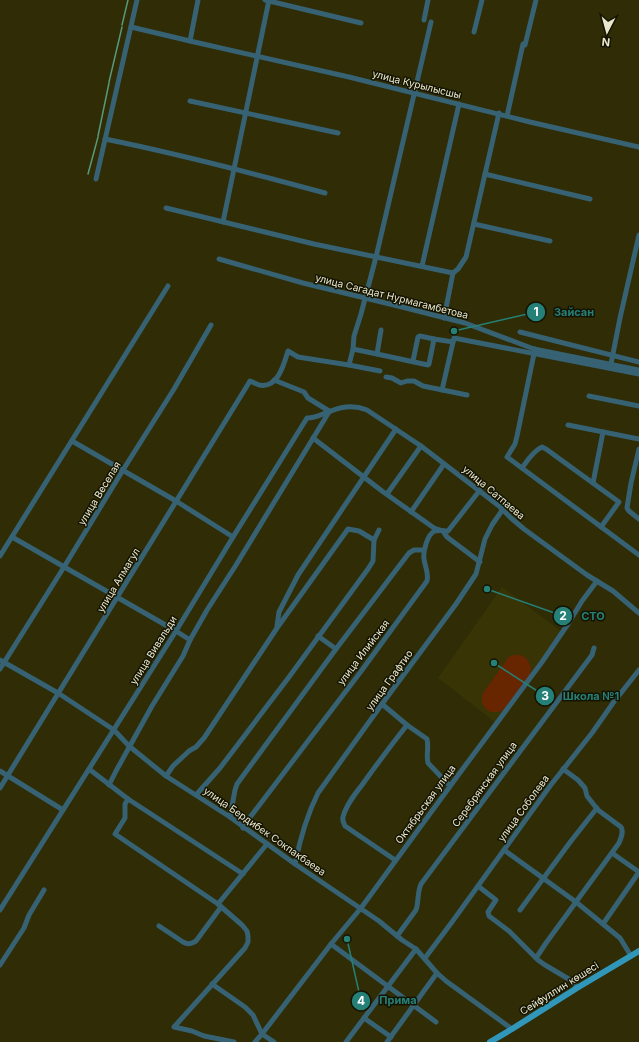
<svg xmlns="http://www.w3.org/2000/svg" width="639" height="1042" viewBox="0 0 639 1042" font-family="Inter,sans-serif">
<rect width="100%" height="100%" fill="#2f2c06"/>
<!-- built -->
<polygon fill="#383406" points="502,587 561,631 547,652 495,722 438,678"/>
<!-- pitch -->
<polygon fill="#672600" points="515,655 521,655 527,659 531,667 530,675 506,707 502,711 496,712 491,712 487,710 484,706 482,704 482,697 483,693 508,658 510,656"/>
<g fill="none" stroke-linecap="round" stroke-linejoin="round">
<!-- stream -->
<g stroke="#57997b" stroke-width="1.5">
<polyline points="122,25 128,0"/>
<polyline points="109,82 122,27"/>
<polyline points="98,136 109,83"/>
<polyline points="88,174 98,137"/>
</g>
<!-- minor -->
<g stroke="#366273" stroke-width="5">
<polyline points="265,0 361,23"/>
<polyline points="424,20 428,0"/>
<polyline points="131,27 190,41 349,77 530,122 639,147"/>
<polyline points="474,32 482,0"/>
<polyline points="190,41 198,0"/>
<polyline points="525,45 536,0"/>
<polyline points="190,101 338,133"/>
<polyline points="507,116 523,44"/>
<path d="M 105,139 C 179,154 252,173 325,193"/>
<polyline points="485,174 590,199"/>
<polyline points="96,179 137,0"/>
<polyline points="166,208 314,244 453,273"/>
<polyline points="223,222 269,0"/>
<polyline points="474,224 550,241"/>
<polyline points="219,259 303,283 398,306 465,323 534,349 639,370"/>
<polyline points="422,266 459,104"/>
<polyline points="444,318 453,273 458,269 466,257 499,113"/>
<polyline points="381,330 377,354 428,365 429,364 434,339 453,342"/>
<polyline points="520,332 639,362"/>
<polyline points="353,349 377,354"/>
<polyline points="535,349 517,436 515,444 507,457 639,555"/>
<polyline points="413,361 418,337 420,336 434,339"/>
<polyline points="611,364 620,318 639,235"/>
<polyline points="380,371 349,365 353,349 354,336 361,314 376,257 431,22"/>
<polyline points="386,377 392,378 401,383 407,381 414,381 423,386 467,395"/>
<polyline points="274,380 304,392 308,398 329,411"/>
<polyline points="442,390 454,338 639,374"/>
<polyline points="589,396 639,406"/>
<polyline points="568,425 639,439"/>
<polyline points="313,438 382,491 434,528 443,531 447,537 480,562"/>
<polyline points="72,441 176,501 233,537"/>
<polyline points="639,449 631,483 627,508 629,511 639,519"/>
<path d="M 522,468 C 527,461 533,451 542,447 L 546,449 L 619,502 L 601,527"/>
<polyline points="593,483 603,432"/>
<polyline points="387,494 421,446"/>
<polyline points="411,512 444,464"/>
<polyline points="12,537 176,631 190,640"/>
<polyline points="0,556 168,286"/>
<polyline points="277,626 279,612 298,575 396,429"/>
<polyline points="318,636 336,649"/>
<polyline points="0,660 58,693 114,730 129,746 166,776 230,817 295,864 379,921 402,940 416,949 437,973 446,981 512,1029"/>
<polyline points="0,669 64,567 123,470 174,389 211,325"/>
<path d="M 382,704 L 407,725 L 427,739 C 429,747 426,755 428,763 L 450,786"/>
<polyline points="89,769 128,799 243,874"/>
<polyline points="0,771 63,810"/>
<polyline points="166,776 173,766 189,751 196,747 204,738 277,628 348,529 359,531 374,540"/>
<polyline points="109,785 116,771 152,706 183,656 190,640 207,610 236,565 329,412"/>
<path d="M 0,788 L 250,381 C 253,382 256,384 259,385 C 278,389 284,364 288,351 L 298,357 L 349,365"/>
<polyline points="196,795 220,768 289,677 368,569 373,561 374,540 379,530"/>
<polyline points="128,799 125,804 125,818 115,834 218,904 242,925 247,931 248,936 248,942 245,948 174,1027 192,1031 204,1036 234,1042"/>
<polyline points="230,817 235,790 237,784 336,649 409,553 414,550 424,550"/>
<path d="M 243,828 L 251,816 L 362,670 L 427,581 C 429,573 425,567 424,559 C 423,552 427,534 435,531 C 439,530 444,531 448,531 L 480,490"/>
<polyline points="504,850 576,902 620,938 631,956"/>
<path d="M 395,860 L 345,826 C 344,823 342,821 343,817 C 346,805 355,794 362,785 C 377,764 392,744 407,725"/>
<path d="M 295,864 C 300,839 307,815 318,793 L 382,704 L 456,604 L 476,574 L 485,539 L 492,525 L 503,509"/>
<polyline points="478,886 496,900 488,912 489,916 509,931 538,960 545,965 572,981 577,988"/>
<polyline points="218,904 267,844"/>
<path d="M 0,910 L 176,631 L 233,537 L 307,418 C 318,418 321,414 331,411 C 343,406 355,405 367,410 L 421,446 L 499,506 L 511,518 L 524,529 L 587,575 L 613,591 L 639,613"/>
<polyline points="520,910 571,841 597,808"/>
<polyline points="603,924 639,872 612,853"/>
<path d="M 159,926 L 183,942 C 188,945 191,944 196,941 L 221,907"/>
<path d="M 397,936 L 416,910 C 419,901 417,893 421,884 L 592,655 L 594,648"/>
<polyline points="331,944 436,1022"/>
<polyline points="425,958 452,922 550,786 592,733 613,703 639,670"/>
<path d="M 536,958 L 546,943 L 619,843 C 621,838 624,832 621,827 L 598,810 L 587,796 L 585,788 L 578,780 L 563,769"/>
<polyline points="0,965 24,928 29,915 44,890"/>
<polyline points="212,984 245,1007 253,1015 262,1034 274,1042"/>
<polyline points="364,1018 391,1037"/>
<polyline points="255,1042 262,1034 331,944 361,908 459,774 542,662 568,624 582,601 597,581"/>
<polyline points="346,1042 416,949"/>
<polyline points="387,1042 437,973"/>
</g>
<!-- major -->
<polyline stroke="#3197ba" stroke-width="6" points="490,1042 512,1029 577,988 639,951"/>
</g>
<g text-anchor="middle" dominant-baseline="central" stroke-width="3" stroke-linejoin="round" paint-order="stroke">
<!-- street labels -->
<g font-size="10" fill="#e9e8ce" stroke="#151402">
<text transform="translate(417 84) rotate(14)">улица Курылысшы</text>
<text transform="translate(392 296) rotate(14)">улица Сагадат Нурмагамбетова</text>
<text transform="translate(494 492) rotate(40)">улица Сатпаева</text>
<text transform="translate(99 493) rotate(-59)">улица Веселая</text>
<text transform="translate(118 580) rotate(-59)">улица Алмагул</text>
<text transform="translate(153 650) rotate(-58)">улица Вивальди</text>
<text transform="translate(363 652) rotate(-53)">улица Илийская</text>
<text transform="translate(389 680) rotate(-54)">улица Графтио</text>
<text transform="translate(484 784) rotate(-54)">Серебрянская улица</text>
<text transform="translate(425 804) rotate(-54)">Октябрьская улица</text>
<text transform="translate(523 808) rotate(-54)">улица Соболева</text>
<text transform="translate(265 831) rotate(35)">улица Бердибек Сокпакбаева</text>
<text transform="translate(559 988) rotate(-32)">Сейфуллин көшесі</text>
</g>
</g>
<!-- callouts -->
<path fill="none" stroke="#258178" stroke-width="1.5" d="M454 331L536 312M487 589L563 616M494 663L545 696M347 939L361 1001"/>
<g fill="#258178" stroke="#151402" stroke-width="1.5">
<circle cx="454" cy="331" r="4"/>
<circle cx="487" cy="589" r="4"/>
<circle cx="494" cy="663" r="4"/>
<circle cx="347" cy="939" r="4"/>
<circle cx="536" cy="312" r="10"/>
<circle cx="563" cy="616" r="10"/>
<circle cx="545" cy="696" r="10"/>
<circle cx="361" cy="1001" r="10"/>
</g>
<g font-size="12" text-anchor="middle" font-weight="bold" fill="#fff">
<text x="536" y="316">1</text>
<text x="563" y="620">2</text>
<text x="545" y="700">3</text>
<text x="361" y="1005">4</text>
</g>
<g font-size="11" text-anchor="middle" font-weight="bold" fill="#258178" stroke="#151402" stroke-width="3" stroke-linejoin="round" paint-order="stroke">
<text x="574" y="316">Зайсан</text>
<text x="593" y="620">СТО</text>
<text x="591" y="700">Школа №1</text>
<text x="398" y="1004">Прима</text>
</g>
<!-- north arrow -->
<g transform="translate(607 32) rotate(186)" stroke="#151402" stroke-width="3" paint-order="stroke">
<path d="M0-3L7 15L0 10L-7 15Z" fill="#e9e8ce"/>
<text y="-6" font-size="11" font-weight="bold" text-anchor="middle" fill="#e9e8ce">N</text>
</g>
</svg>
